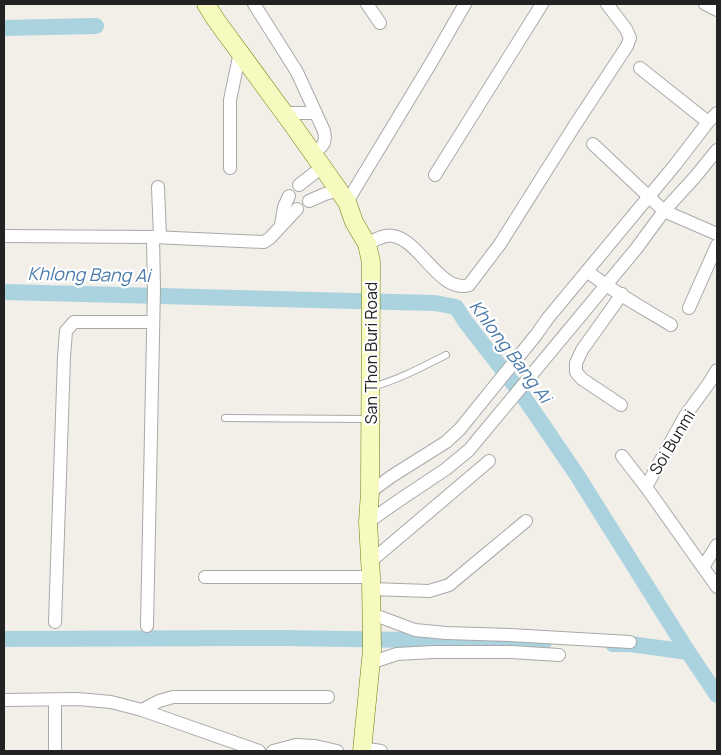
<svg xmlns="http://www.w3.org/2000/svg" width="721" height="755" viewBox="0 0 721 755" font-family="Manrope,sans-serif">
<rect width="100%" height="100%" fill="#f2efe9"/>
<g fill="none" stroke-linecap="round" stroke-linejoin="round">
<!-- canal -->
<g stroke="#aad3df" stroke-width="16">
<polyline points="4,28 96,26"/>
<polyline points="4,292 435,303 456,307 465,321 523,396 577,475 688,652 717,695"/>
<polyline points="4,639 283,638 544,642"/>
<polyline points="613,644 630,644 688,652"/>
</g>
<!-- lane casing -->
<g stroke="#a9a9a9" stroke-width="8">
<g id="lane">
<path d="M 372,387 C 398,380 422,367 446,355"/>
<polyline points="225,418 369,419"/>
</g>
</g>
<!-- street casing -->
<g stroke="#a9a9a9" stroke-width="14">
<g id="street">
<path d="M 254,4 L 297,72 L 324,131 C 327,144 322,146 313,154"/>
<polyline points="367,4 380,23"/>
<polyline points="705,4 717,10"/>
<polyline points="640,68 708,122"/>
<polyline points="284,113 316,113"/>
<polyline points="593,144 664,211 717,234"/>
<polyline points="230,168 230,100 240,52"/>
<polyline points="435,175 542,4"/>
<polyline points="299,185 317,171 323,168"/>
<polyline points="158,187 160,237"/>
<polyline points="309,201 325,194 339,190"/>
<polyline points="347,202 431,63 465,4"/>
<polyline points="281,225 284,207 289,196"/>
<polyline points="4,236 153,237 264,242 270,238 297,209"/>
<path d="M 367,244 C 375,240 384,234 393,236 C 420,240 440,294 469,285 L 500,244 L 575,125 L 627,46 L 630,38 L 626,29 L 607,4"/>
<path d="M 587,271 C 613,292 643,308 671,325"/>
<polyline points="689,308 717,245"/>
<polyline points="717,370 709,383 685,416 646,487 717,587"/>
<polyline points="621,405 582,379 576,372 576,363 582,350 622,294"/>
<polyline points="622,456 646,487"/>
<polyline points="370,492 392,476 446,442 460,429 536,335 548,318 675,165 708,122 717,113"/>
<polyline points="368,522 401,499 446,469 469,450 636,249 664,211 695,177 717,150"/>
<polyline points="370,562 489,461"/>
<polyline points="703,567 717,545"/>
<polyline points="205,577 371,577"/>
<polyline points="371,589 429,591 449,585 526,521"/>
<polyline points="372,614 415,630 446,633 510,635 630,642"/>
<polyline points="55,622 64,357 66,331 74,322 153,322"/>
<polyline points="147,626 154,288 153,237"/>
<polyline points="370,663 397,654 433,652 511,652 559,655"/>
<polyline points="4,700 78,699 111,702 142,710 259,751"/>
<polyline points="55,700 55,751"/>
<polyline points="142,710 159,701 173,697 328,697"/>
<polyline points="362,748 381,751"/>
<polyline points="273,751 296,745 315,746 337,751"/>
</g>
</g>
<!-- secondary casing -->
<g stroke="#707d05" stroke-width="19">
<polyline id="secondary" points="206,4 216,20 295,128 347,202 354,222 367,244 371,262 370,492 368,522 371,577 372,650 362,751"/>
</g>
<!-- lane -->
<use href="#lane" stroke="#fff" stroke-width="6"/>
<!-- street -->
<use href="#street" stroke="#fff" stroke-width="12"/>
<!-- secondary -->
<use href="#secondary" stroke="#f7fabf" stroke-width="18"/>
</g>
<g text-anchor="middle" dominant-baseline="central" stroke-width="4.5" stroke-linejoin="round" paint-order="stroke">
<!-- street labels -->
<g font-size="16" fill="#222" stroke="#fff">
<text transform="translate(371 353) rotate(-90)">San Thon Buri Road</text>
<text transform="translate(672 442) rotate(-59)">Soi Bunmi</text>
</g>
<!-- water labels -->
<g font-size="18" font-style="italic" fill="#4a7aab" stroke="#fff">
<text transform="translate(89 274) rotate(1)">Khlong Bang Ai</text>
<text transform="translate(511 351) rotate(53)">Khlong Bang Ai</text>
</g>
</g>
<!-- border -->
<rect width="721" height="755" fill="none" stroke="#222222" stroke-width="10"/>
</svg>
